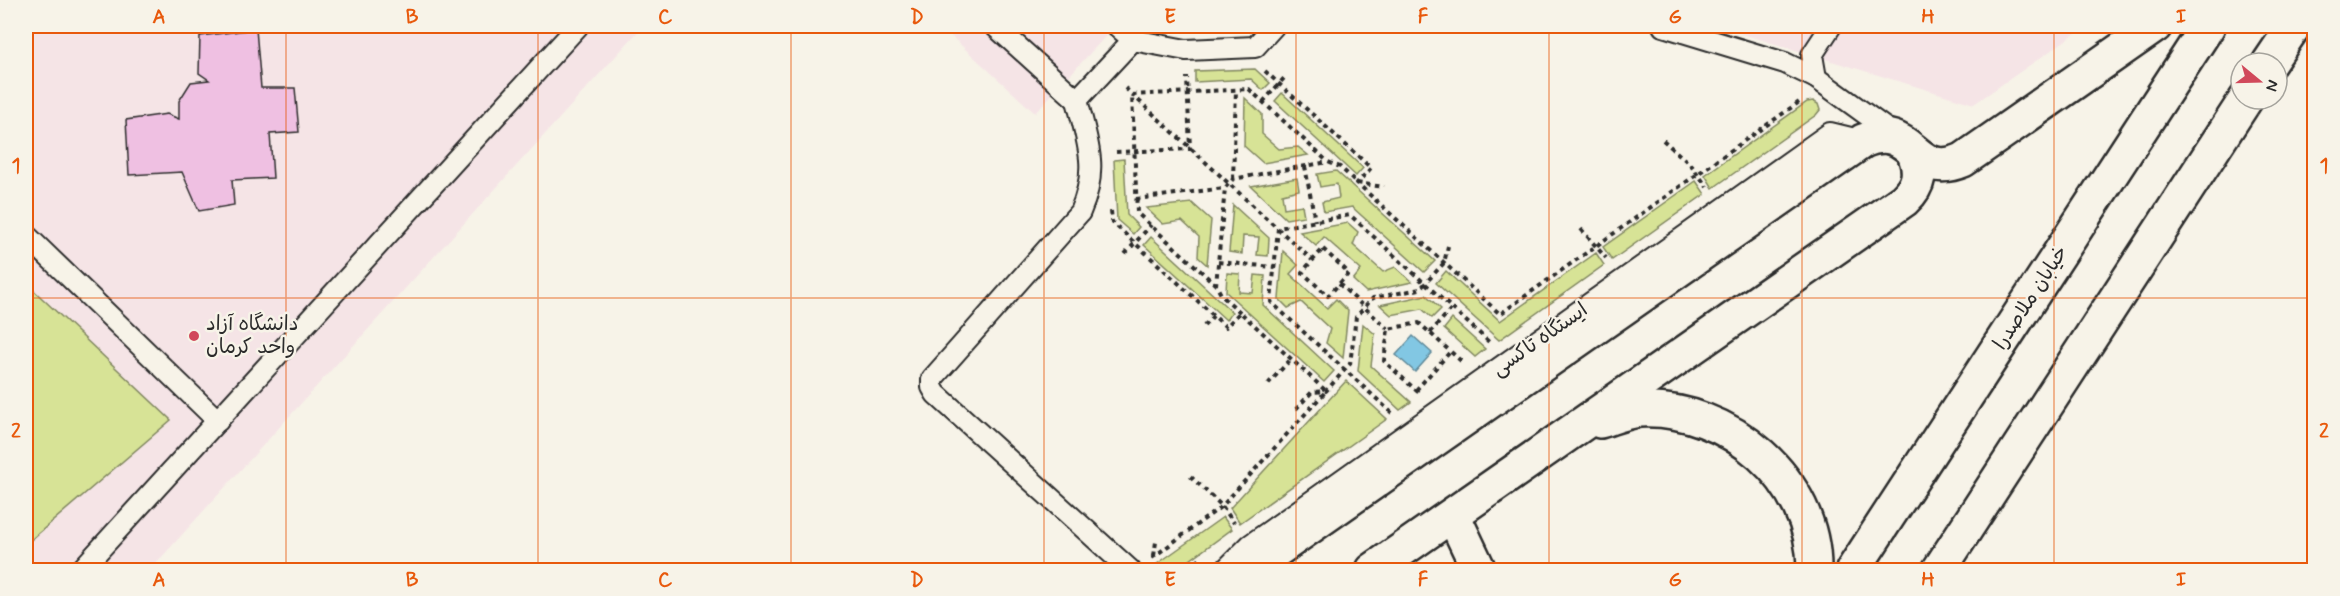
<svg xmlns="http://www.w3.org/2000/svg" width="2340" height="596" viewBox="0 0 2340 596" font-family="Mynerve,'Playpen Sans Arabic',sans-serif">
<rect width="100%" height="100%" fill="#f7f3e8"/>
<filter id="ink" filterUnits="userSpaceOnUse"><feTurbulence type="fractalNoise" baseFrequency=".0167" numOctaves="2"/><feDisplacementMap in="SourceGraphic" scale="12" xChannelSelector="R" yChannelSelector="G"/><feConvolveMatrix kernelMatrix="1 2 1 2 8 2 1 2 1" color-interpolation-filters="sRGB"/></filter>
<g filter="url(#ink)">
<!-- built -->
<g fill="#f5e4e6">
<polygon points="26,26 643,26 150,570 26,570"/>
<polygon points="940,26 1115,26 1035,113"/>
<polygon points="1716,26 2086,26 1974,104"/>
</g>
<!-- green -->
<g fill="#d7e396" stroke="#818760" stroke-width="1.5">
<polygon points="1255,69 1270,83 1263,90 1251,79 1195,82 1195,71"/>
<polygon points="1282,93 1363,168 1356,176 1275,101"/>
<polygon points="1245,98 1262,114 1262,134 1279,149 1298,147 1308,155 1263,163 1244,146"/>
<polygon points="1813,101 1818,104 1820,110 1816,115 1713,188 1705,175 1807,102"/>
<polygon points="1124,159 1127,215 1139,227 1133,234 1117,220 1114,160"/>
<polygon points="1336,171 1435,261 1424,272 1352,207 1324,212 1322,202 1339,198 1337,184 1320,187 1317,174"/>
<polygon points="1297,178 1299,190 1282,194 1284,208 1302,205 1304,216 1286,219 1251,186"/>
<polygon points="1696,181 1705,194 1612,260 1603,247"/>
<polygon points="1192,203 1211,220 1207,265 1198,257 1199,237 1182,221 1163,224 1146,208"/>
<polygon points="1233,205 1269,238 1268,256 1257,255 1259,237 1243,236 1242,254 1229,252"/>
<polygon points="1348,223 1358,232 1353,245 1383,272 1395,267 1412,282 1366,292 1353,280 1361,270 1324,237 1316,246 1300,232"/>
<polygon points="1151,237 1232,312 1226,320 1144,245"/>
<polygon points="1283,251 1298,265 1290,274 1327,308 1336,299 1348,311 1343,358 1326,343 1330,329 1301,302 1288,308 1279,299"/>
<polygon points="1596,253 1604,265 1499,340 1436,283 1446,271 1500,321"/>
<polygon points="1227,273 1240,274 1239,292 1253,293 1255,275 1265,276 1263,305 1334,371 1324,382 1226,292"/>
<polygon points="26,283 171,420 26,544"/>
<polygon points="1426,295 1441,309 1432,318 1422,309 1391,315 1380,305"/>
<polygon points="1452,319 1485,349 1475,357 1444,329"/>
<polygon points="1363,324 1375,334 1371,366 1411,402 1400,410 1358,371"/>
<polygon points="1346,381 1387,419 1240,523 1230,508"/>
<polygon points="1223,517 1232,529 1183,565 1168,569 1157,564"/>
</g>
<!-- water -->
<polygon fill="#82c7e3" stroke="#5f8999" stroke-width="1.5" points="1413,336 1432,353 1415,372 1396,355"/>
<!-- building -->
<polygon fill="#efc0e2" stroke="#2b2b2b" stroke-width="1.5" points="256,29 261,88 295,88 299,132 270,134 273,178 232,180 234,205 199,211 182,172 129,175 126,120 167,114 179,119 179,101 191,82 209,80 199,73 200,36"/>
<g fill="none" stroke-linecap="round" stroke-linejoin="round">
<!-- service casing -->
<g stroke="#2b2b2b" stroke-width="24">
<g id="service">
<polyline points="995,26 1077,100"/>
<polyline points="1117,26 1133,40"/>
<polyline points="1663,26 1785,63 1816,78 1896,136"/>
<polyline points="1816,78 1812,55 1831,26"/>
<polyline points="26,235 218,421"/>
<polyline points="81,570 578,26"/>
<path d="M 1130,570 L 936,394 L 932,387 L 932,379 L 1080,212 C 1099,169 1088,144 1077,100 L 1133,40 L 1186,50 L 1255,47 L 1274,26"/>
<polyline points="1225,570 1250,545 1830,133 1863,141"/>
</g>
</g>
<!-- minor casing -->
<g stroke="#2b2b2b" stroke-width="38">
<polyline id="minor" points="1453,515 1479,570"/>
</g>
<!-- tertiary casing -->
<g stroke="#2b2b2b" stroke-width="38">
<g id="tertiary">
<polyline points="2269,63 2294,26"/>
<path d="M 1600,421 C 1613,417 1627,411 1640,410 C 1729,406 1815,480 1814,570"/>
<path d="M 1248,570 L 1863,141 C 1915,119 1911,182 1963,160 L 2155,26"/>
<path d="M 1373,570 L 1904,200 C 1920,185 1922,171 1913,151"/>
<polyline points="1853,570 2208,26"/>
<polyline points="1939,570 2246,99"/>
</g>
</g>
<!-- path -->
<g stroke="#2b2b2b" stroke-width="4" stroke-dasharray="4.5 4.5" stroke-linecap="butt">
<polyline points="1265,71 1371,168 1357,183 1500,314 1802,100"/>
<polyline points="1125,88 1312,260"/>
<polyline points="1263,102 1286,76"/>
<polyline points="1663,140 1692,166 1707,187"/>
<polyline points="1116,152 1190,149 1187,77"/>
<polyline points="1305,166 1315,221"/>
<polyline points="1233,179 1236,90"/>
<polyline points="1136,199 1225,188"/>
<polyline points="1111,211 1112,222 1226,327 1240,312 1326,391 1222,506 1234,523"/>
<polyline points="1581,229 1606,258"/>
<polygon points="1323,249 1349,273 1328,296 1302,272"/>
<polyline points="1125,254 1151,225"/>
<polyline points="1218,262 1274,267"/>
<polyline points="1339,284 1388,329"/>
<polyline points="1216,285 1137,213 1132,95 1249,89 1328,162"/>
<polyline points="1240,312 1222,296 1216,285 1225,188 1233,179 1328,162 1340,167 1357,183 1384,187"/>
<polyline points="1204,326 1213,316"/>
<polyline points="1430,333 1452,308"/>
<polyline points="1268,384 1291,359"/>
<polyline points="1416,390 1450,352"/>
<polyline points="1418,392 1384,361 1388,329 1419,323 1461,361"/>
<polyline points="1296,409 1312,392 1326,391 1350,364 1356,317 1373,298 1420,289 1444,263 1448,246"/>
<polyline points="1392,413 1271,302 1278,228 1350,215 1489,342"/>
<polyline points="1154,556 1156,542"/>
<polyline points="1152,558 1222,506 1188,474"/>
<polyline points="1183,570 1199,559"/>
</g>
<!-- service -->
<use href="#service" stroke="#f7f3e8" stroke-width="20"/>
<!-- minor -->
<use href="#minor" stroke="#f7f3e8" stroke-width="33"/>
<!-- tertiary -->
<use href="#tertiary" stroke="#f7f3e8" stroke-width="33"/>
</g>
</g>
<!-- grid -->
<path fill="none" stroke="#e8590c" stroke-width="1.5" stroke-opacity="0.55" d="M 286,26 L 286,570M 538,26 L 538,570M 791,26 L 791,570M 1044,26 L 1044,570M 1296,26 L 1296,570M 1549,26 L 1549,570M 1802,26 L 1802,570M 2054,26 L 2054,570M 26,298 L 2314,298"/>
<!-- markers -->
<circle fill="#d1495b" stroke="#f7f3e8" stroke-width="2" cx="194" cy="336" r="6"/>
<g text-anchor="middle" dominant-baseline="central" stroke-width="5" stroke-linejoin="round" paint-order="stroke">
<!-- street labels -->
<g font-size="20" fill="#2b2b2b" stroke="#f7f3e8">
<text transform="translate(2031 298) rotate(-57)">خیابان ملاصدرا</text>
<text transform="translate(1540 340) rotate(-35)">ایستگاه تاکسی</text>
</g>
<!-- poi labels -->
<g font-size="20" fill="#2b2b2b" stroke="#f7f3e8" text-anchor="start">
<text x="206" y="324">دانشگاه آزاد<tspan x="206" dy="23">واحد کرمان</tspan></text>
</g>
</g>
<!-- margin -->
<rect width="2340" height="596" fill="none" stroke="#f7f3e8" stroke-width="66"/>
<!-- north arrow -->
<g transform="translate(2259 81) rotate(109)"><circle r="28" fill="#f7f3e8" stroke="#a5a39c" stroke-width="1.5"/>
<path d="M0-4.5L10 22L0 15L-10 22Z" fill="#d1495b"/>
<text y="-9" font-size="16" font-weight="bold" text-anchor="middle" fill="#2b2b2b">N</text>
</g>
<rect x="33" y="33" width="2274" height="530" fill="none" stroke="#e8590c" stroke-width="2"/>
<g font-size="20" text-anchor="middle" font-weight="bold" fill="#e8590c">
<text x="159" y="23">A</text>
<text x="412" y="23">B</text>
<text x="665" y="23">C</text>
<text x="917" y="23">D</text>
<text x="1170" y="23">E</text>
<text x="1423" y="23">F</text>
<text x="1675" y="23">G</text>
<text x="1928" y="23">H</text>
<text x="2181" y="23">I</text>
<text x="16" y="172">1</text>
<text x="2324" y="172">1</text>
<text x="16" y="437">2</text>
<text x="2324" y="437">2</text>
<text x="159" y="586">A</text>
<text x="412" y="586">B</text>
<text x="665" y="586">C</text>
<text x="917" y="586">D</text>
<text x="1170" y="586">E</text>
<text x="1423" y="586">F</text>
<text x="1675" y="586">G</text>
<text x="1928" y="586">H</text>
<text x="2181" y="586">I</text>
</g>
</svg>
